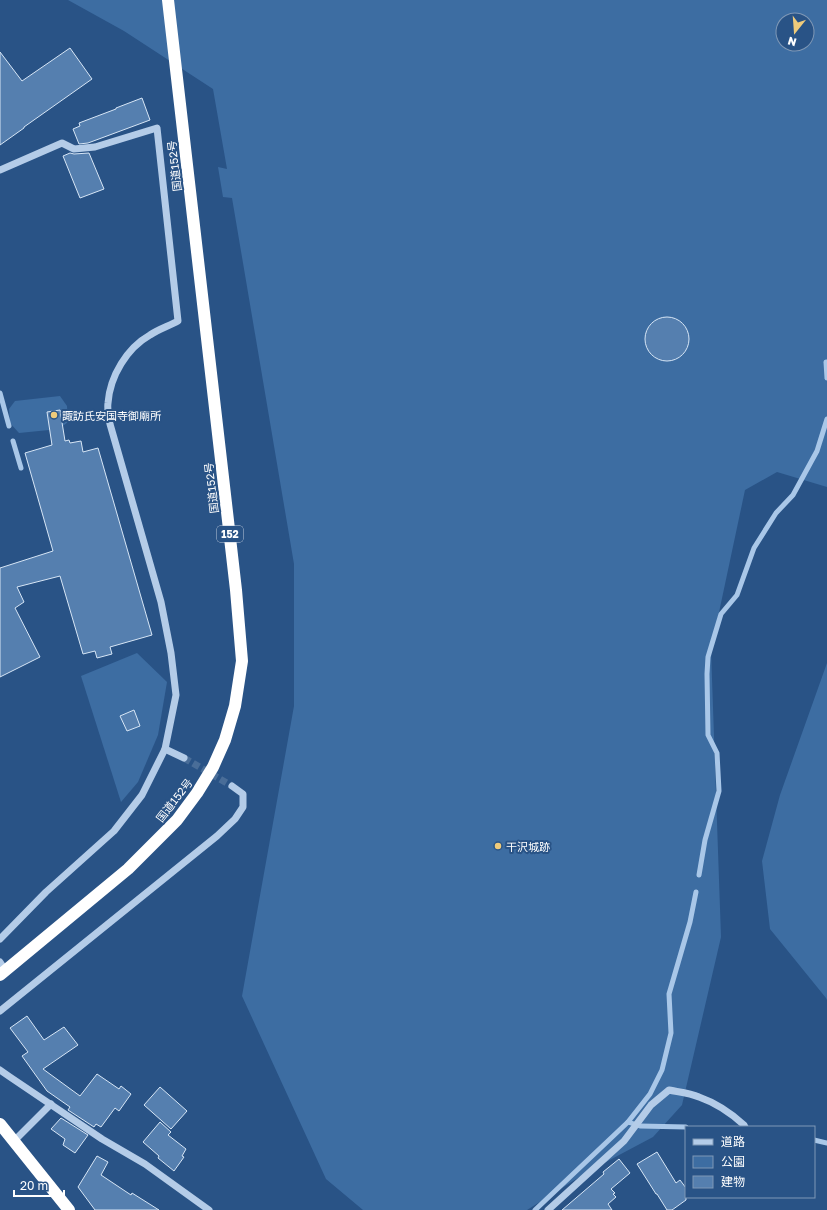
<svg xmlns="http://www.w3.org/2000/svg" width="827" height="1210" viewBox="0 0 827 1210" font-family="'Golos Text','Noto Sans JP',sans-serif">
<rect width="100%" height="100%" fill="#295386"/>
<!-- green -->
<g fill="#3d6da2" fill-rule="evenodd">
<path d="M 68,0 L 827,0 L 827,487 L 777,472 L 745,490 L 711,650 L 721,937 L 682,1105 L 653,1137 L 589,1171 L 527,1210 L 363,1210 L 326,1179 L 242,996 L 294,706 L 294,564 L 232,198 L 223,197 L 218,167 L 227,169 L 213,89 L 124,31 ZM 783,20 L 807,20 L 807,44 L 783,44 Z"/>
<polygon points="60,396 67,406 68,422 59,429 19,433 10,423 9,409 15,401"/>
<polygon points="137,653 167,682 158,735 138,782 121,802 81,676"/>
<polygon points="827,663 827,1000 826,998 770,929 762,861 780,795"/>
</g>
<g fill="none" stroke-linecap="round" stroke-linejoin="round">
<!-- stream -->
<g stroke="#a9c7e8" stroke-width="5">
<polyline points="826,362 827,378"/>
<polyline points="0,393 9,426"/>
<polyline points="13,441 21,468"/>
<polyline points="699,875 705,840 719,791 717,753 708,735 707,674 708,657 721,614 737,595 754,548 776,513 793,495 817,451 827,419"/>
<polyline points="628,1122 650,1094 662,1070 671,1033 669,994 690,922 696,892"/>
<polyline points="814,1140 827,1143"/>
<polyline points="535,1210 628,1122 640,1126 686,1127"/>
</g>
</g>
<!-- building -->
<g fill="#557faf" stroke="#d7e6f6">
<polygon points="70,48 92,79 24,127 24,128 0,145 0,52 22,81"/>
<polygon points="142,98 150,120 88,143 79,144 73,129 80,126 79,123 116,109 116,108"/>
<polygon points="70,153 74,154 89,153 104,189 80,198 63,156"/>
<circle cx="667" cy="339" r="22"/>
<polygon points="60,410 65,441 69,440 70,443 81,441 83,452 98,448 152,635 110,647 112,654 97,658 95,651 83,654 60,576 17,587 24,602 15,608 40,657 0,677 0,568 53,551 25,453 52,445 47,412"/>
<polygon points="134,710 140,726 127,731 120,716"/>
<polygon points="27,1016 44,1040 64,1027 78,1045 43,1069 80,1096 97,1074 119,1089 121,1086 131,1094 119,1111 115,1108 101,1127 96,1124 94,1127 68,1110 70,1107 47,1091 22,1056 28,1052 10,1028"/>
<polygon points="160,1087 187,1111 171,1129 144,1105"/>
<polygon points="61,1118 88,1135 75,1153 63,1145 65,1139 51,1129"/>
<polygon points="160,1122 171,1132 168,1135 186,1149 182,1156 184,1157 174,1171 158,1158 159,1156 143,1142"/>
<polygon points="657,1152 676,1183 680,1180 686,1188 686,1200 672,1210 667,1210 657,1194 656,1194 637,1164"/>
<polygon points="97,1156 108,1162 101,1175 131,1195 132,1193 159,1210 95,1210 78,1187"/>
<polygon points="619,1159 630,1173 611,1189 615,1193 613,1194 616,1197 608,1204 612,1210 562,1210 604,1174 603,1172"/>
</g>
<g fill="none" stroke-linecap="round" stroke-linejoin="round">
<!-- minor-tunnel -->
<polyline stroke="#496d98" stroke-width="7" stroke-dasharray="7 3.5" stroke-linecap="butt" points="184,758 232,786"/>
<!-- minor -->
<g stroke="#b4cce8" stroke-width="7">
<path d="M 0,170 L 62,143 L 74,149 L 95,147 L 157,128 L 178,321 C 169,326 159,329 150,335 C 127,348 110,376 108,403 C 107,410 109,418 110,424 L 161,602 L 171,653 L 176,695 L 165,749 L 142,795 L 114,831 L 46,892 L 0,939"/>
<polyline points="165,749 184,758"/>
<polyline points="0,962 5,970"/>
<polyline points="0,1011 217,836 235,819 243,807 243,794 232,786"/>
<polyline points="0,1070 10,1077 102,1139 145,1164 209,1210"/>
<polyline points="14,1141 51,1104"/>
<path d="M 548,1210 L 624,1141 L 651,1105 L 669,1090 C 679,1092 690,1093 699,1097 C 716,1103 731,1113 744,1125 L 745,1127"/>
</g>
<!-- highway -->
<g stroke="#fff" stroke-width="12">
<polyline points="0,975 128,869 177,820 197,793 213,767 225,740 235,706 242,661 236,590 168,0"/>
<polyline points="0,1124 69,1210"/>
</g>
</g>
<!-- markers -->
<g fill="#efcb7b" stroke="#295386" stroke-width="1.5">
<circle cx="54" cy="415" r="4"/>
<circle cx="498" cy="846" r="4"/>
</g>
<g text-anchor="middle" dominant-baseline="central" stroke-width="4" stroke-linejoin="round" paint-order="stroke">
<!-- shield labels -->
<rect fill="#295386" stroke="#bfcbdb" stroke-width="1" x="217" y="526" width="26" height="16" rx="3"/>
<g font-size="10" font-weight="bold" fill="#fff">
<text x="230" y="534">152</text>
</g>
<!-- street labels -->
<g font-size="11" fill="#fff" stroke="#295386">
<text transform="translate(174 166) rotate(-97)">国道152号</text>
<text transform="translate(211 488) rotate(-97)">国道152号</text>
<text transform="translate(174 800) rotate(-52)">国道152号</text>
</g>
<!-- poi labels -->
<g font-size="11" fill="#fff" stroke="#295386" text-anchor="start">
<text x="62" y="415">諏訪氏安国寺御廟所</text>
<text x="506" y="846">干沢城跡</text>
</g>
</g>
<!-- legend -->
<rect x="685" y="1126" width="130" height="72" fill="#295386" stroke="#7f98b6"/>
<rect x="693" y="1139" width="20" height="6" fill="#b4cce8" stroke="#7f98b6"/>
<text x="721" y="1146" font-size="12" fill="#ffffff">道路</text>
<rect x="693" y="1156" width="20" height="12" fill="#3d6da2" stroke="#7f98b6"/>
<text x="721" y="1166" font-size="12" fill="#ffffff">公園</text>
<rect x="693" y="1176" width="20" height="12" fill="#557faf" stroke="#7f98b6"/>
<text x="721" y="1186" font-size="12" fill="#ffffff">建物</text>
<!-- north arrow -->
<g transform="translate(795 32) rotate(197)"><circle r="19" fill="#295386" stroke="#7f98b6"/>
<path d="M0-3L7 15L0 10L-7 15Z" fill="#efcb7b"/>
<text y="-6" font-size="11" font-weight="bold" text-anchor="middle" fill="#ffffff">N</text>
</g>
<!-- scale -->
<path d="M14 1190v6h50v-6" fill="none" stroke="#ffffff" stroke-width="2"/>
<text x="20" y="1190" font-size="12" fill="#ffffff" stroke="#295386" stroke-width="3" paint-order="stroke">20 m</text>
</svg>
